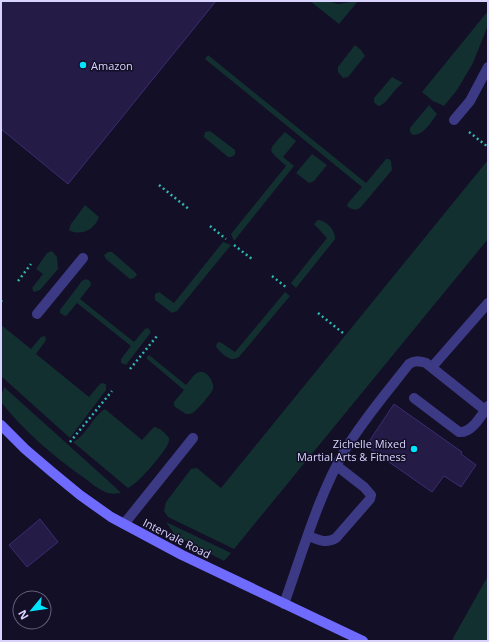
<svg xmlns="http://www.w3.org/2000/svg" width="489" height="642" viewBox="0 0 489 642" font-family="'Open Sans',sans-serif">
<rect width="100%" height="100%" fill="#130f26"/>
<!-- green -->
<g fill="#12302f">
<polygon points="310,1 327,1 338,4 358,1 339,24"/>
<polygon points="488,11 488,25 473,63 457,90 444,106 433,101 422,92"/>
<polygon points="355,45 361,50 365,56 348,77 343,78 338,72 338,67"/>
<path d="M 208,55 L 366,183 L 386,159 L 389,159 L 391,161 L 392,170 L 361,207 C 356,211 352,210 347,206 L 348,203 L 362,187 L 205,59 Z"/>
<path d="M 392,77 L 403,83 C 394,88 387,105 378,106 L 374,102 L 374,98 Z"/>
<path d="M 429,105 L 437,114 C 431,122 424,135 413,135 L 410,132 L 410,128 Z"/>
<polygon points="210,131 235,150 235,155 231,157 228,157 204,137 205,132"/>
<path d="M 285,132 L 296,141 L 283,157 L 294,166 L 234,241 L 231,234 L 286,166 C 267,148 266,153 285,132 Z"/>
<polygon points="312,154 327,165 314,181 309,183 296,173"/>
<polygon points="488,160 488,239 234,549 168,517 164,511 166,502 191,469 197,468 221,488"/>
<path d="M 85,205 L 99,217 C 95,229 81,237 69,230 L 71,224 Z"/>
<path d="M 318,220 C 326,220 336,231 335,239 L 296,288 L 291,283 L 327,238 L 314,224 Z"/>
<polygon points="223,242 231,245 177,311 172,313 155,300 155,294 159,292 174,303"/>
<polygon points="52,251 57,257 58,269 40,290 34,292 32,288 43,274 36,269 47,253"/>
<polygon points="108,252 112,252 135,272 137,275 134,278 130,279 106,259 104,255"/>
<polygon points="86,279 90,281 91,285 80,299 134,342 145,329 148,328 151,332 126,365 121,363 121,359 131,346 77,303 67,315 65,316 60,313 60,310 82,281"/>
<path d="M 285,292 L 290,296 L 239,357 C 229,363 223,354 216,347 L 217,343 L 220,342 L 235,352 Z"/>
<polygon points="1,325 31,349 41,337 45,336 46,340 36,354 89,397 100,384 102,383 106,384 106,390 70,438 1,376"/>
<path d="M 149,355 L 186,385 C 190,381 194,373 199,372 C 207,370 215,383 213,389 C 211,394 199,408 195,411 C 192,414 190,414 186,414 L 174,406 L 174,402 L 184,390 L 146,358 Z"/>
<path d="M 4,387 L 115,487 L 121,493 C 115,494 110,494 105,492 C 96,488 88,480 80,475 C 51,454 23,430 1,402 L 1,396 Z"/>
<path d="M 105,409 L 142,440 L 154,427 C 160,428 165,433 169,438 C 169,440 169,442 168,444 C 164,453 137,485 128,488 L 73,442 C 87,435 92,417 105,409 Z"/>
<polygon points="166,522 231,553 224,561 175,535"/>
<polygon points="488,576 488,641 453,641 453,638"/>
</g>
<!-- building -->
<g fill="#241b47" stroke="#3b2d73">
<polygon points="1,1 216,1 68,184 1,129"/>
<polygon points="394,404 462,452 461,454 476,465 461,487 444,476 432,492 366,446"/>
<polygon points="40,519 58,542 27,567 9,545"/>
</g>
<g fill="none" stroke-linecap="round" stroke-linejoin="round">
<!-- path -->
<g stroke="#2fb8b0" stroke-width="2.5" stroke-dasharray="2 3" stroke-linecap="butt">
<polyline points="469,132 488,147"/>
<polyline points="159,185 190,210"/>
<polyline points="210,226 226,239"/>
<polyline points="234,245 252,259"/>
<polyline points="272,276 287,288"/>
<polyline points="18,281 31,264"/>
<polyline points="1,301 2,300"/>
<polyline points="318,313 343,333"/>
<polyline points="130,369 157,336"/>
<polyline points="70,442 112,391"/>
</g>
<!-- service -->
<g stroke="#3d3a85" stroke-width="10">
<polyline points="454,120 470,101 488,67"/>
<polyline points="37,314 83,258"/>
<polyline points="432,367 488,303"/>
<path d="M 414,398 L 459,432 C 472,433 481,416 488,406"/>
<polyline points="124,524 193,438"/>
<path d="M 308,536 C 319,540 326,544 336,538 L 370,499 L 371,495 L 364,487 L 337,466"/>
<path d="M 284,604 C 302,554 318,496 345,450 C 363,420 387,392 409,364 C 415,360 419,361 426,363 L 485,410"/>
</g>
<!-- secondary -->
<polyline stroke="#6f6bff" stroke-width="10" points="1,425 25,449 52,472 80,495 111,517 182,555 363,641"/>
</g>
<!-- markers -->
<g fill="#00e5ff" stroke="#130f26" stroke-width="1.5">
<circle cx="83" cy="65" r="4"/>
<circle cx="414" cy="449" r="4"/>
</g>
<g text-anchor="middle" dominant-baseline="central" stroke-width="3" stroke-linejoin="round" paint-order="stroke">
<!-- poi labels -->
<g font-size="11" fill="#d9d4ff" stroke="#130f26" text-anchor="start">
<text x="91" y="65">Amazon</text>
<text x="406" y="443" text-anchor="end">Zichelle Mixed<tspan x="406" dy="13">Martial Arts &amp; Fitness</tspan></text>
</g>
<!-- street labels -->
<g font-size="11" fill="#d9d4ff" stroke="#130f26">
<text transform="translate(177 538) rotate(27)">Intervale Road</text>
</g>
</g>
<!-- border -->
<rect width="489" height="642" fill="none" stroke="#d9d4ff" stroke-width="4"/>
<!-- north arrow -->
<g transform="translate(32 610) rotate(241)"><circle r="19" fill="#130f26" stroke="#625e7d"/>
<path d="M0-3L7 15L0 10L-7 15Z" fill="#00e5ff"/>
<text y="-6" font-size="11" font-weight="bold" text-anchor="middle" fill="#d9d4ff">N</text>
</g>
</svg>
